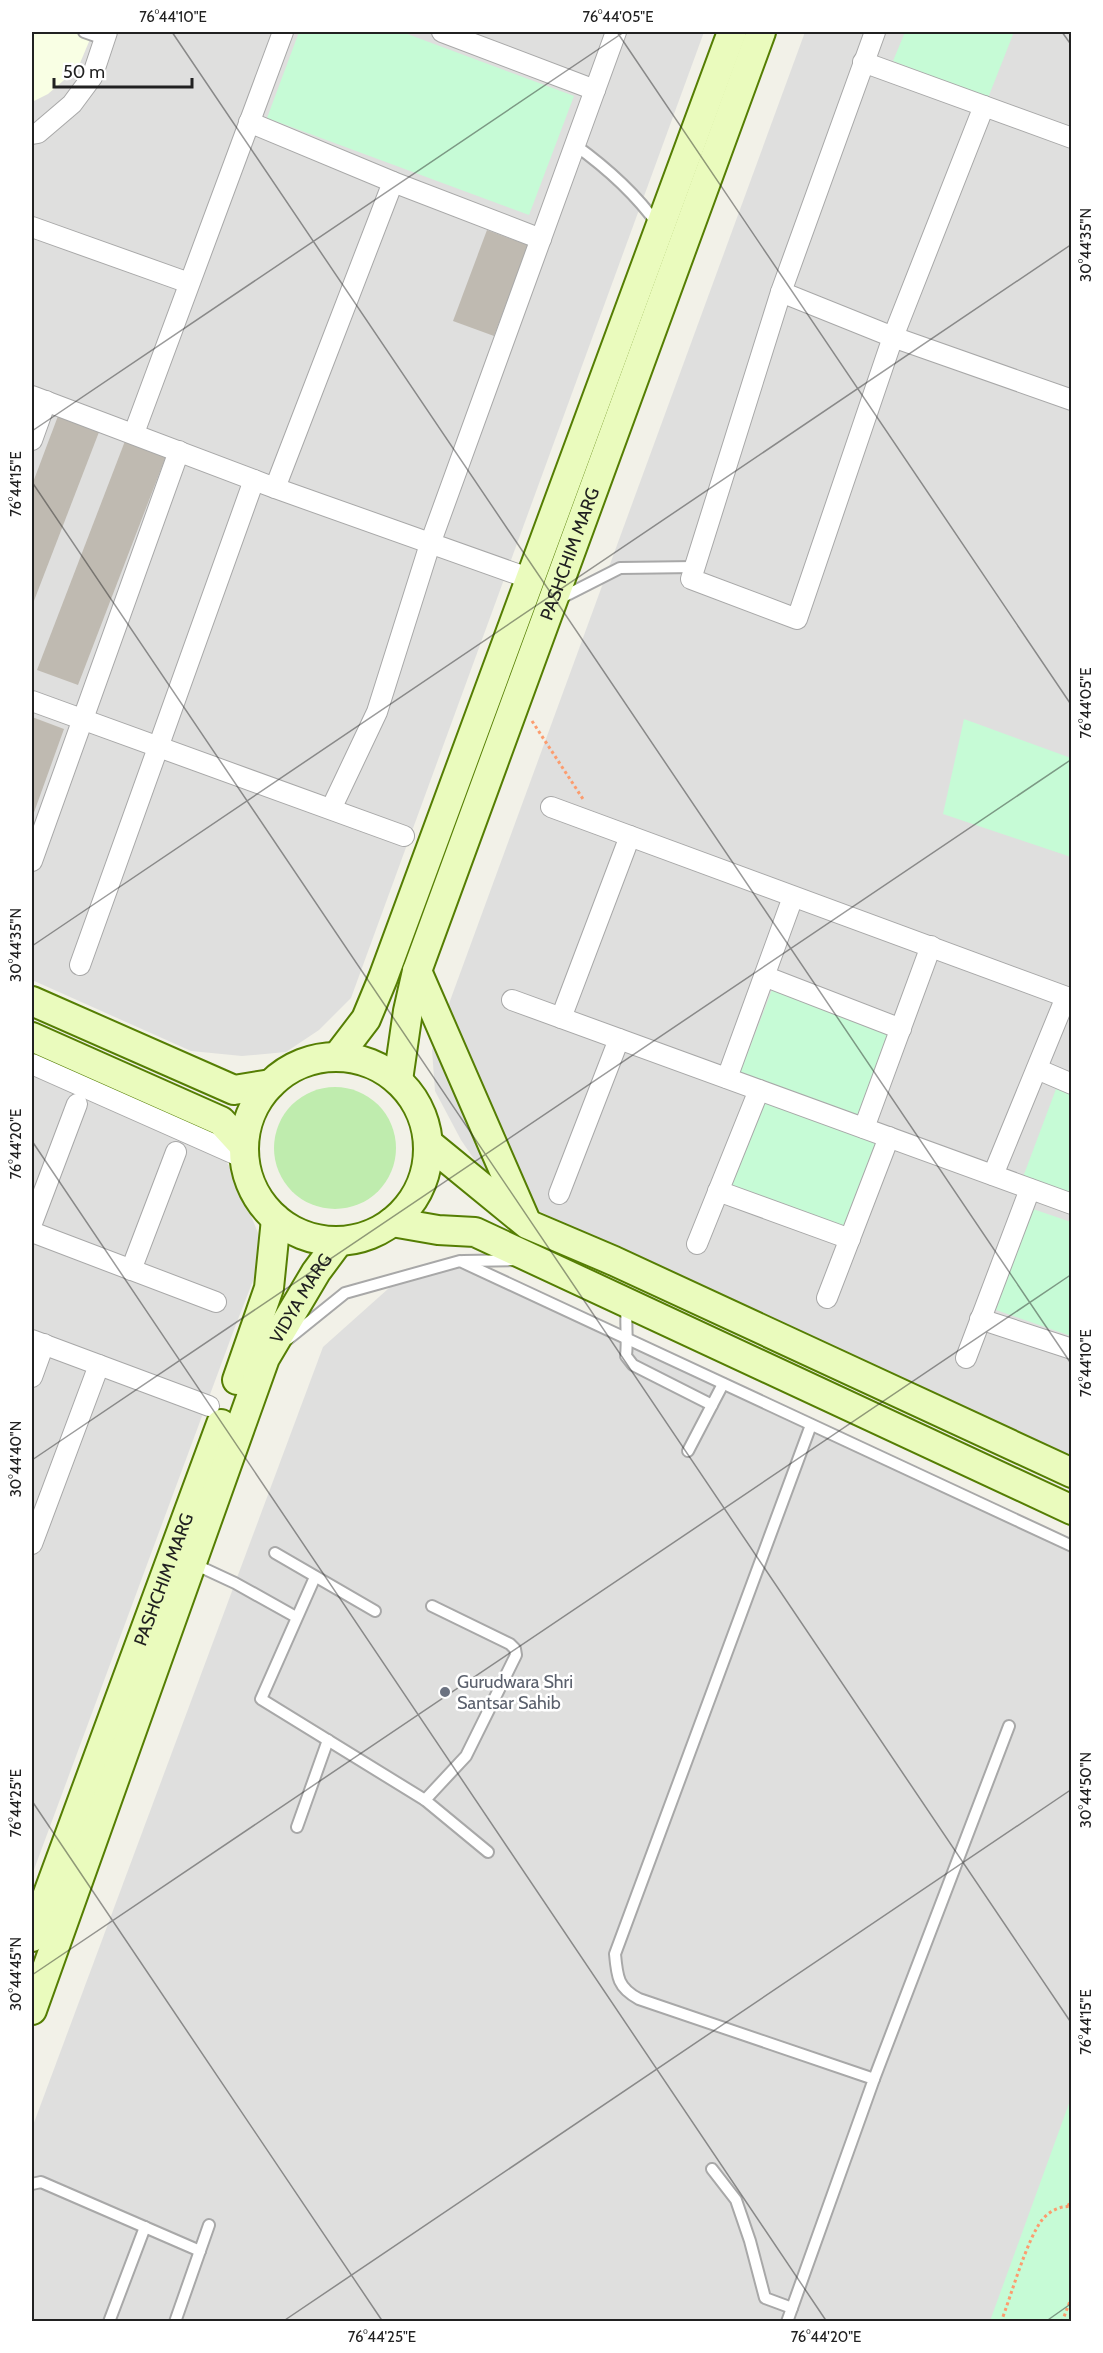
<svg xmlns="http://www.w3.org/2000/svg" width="1103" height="2353" viewBox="0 0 1103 2353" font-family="Cabin,sans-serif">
<rect width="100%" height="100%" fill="#f2f1e8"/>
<!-- residential -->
<g fill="#dfdfde">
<polygon points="32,32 704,32 351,998 319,1030 286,1052 242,1056 191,1051 32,980"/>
<polygon points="805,32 1071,32 1071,1456 549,1216 493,1187 461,1140 435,1091 432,1050"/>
<polygon points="32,1057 211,1139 233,1172 265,1250 235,1327 32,1875"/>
<polygon points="459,1257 1071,1542 1071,2321 32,2321 32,2128 323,1347 398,1280"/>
</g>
<!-- education -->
<polygon fill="#f9ffe4" points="32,32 93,32 78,68 48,94 32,102"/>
<!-- grass -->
<circle fill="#bfecae" cx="335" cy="1148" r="61"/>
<!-- park -->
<g fill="#c6fbd6">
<polygon points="299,32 402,32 574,96 529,215 267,118"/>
<polygon points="905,32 1014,32 988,98 893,61"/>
<polygon points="964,719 1071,758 1071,857 943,814"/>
<polygon points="773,987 891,1031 858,1117 740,1073"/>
<polygon points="1056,1089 1071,1095 1071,1195 1023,1177"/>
<polygon points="762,1098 878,1141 843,1232 727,1188"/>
<polygon points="1030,1208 1071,1222 1071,1336 996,1310"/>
<polygon points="1071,2098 1071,2321 990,2321"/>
</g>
<!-- building -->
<g fill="#bfbab1">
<polygon points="487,230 528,245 494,336 453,321"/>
<polygon points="58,416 99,432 32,606 32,485"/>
<polygon points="125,441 166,456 78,685 37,670"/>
<polygon points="32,717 64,729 32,818"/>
</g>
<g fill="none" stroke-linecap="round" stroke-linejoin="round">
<!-- service casing -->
<g stroke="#a8a8a8" stroke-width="14">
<g id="service">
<polyline points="84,32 104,39"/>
<path d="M 575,145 C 607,168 635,193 658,225"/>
<polyline points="559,599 620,568 695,567"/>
<polyline points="463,1261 517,1260"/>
<path d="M 627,1304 C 625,1322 628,1338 626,1356 L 633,1365 L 712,1405"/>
<polyline points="288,1339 345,1293 460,1261 1072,1546"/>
<polyline points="688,1451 723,1384"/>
<polyline points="275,1553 375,1611"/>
<polyline points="192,1563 235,1583 296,1617"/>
<polyline points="315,1577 261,1699 425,1800 488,1852"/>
<polyline points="425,1800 466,1756 516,1655 515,1649 510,1644 432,1606"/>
<polyline points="297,1827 328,1740"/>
<polyline points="874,2079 1009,1726"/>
<polyline points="712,2169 736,2200 750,2241 765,2298 792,2308"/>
<polyline points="32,2184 41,2182 200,2251"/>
<polyline points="109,2322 145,2227"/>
<polyline points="175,2322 209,2225"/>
<path d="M 787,2322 L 874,2079 L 639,1999 C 618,1988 617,1977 615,1954 L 811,1425"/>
</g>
</g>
<!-- minor casing -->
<g stroke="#a8a8a8" stroke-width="22">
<g id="minor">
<polyline points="442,32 595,90"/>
<polyline points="875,32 781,292 691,579 797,619 893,337 984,106"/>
<polyline points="863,62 1072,138"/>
<polyline points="249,122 393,182 541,239"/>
<polyline points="32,134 38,133 72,104 92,77 107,32"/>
<polyline points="32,227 189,283"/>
<polyline points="781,292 893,337 1072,400"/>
<polyline points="32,396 275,488 517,574"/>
<polyline points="134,433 283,32"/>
<polyline points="32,440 46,401"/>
<polyline points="275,488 393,182"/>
<polyline points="32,701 404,836"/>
<polyline points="551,807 1072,999"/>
<polyline points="331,809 377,712 430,544 616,32"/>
<polyline points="32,861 179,451"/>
<polyline points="80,965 254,480"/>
<polyline points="764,976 901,1029"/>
<polyline points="512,1000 1072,1204"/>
<polyline points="561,1018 630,836"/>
<polyline points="32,1064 244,1158"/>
<polyline points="1037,1069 1072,1084"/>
<polyline points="727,1078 793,897"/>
<polyline points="864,1128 931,946"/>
<polyline points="993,1175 1066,997"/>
<polyline points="718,1191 850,1239"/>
<polyline points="559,1194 619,1039"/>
<polyline points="32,1223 77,1104"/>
<polyline points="32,1232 216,1302"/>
<polyline points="697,1244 759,1090"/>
<polyline points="131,1270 176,1152"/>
<polyline points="827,1298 889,1137"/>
<polyline points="980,1319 1072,1349"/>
<polyline points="32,1340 209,1406"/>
<polyline points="966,1358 1030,1189"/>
<polyline points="32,1377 44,1344"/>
<polyline points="32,1544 99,1365"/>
</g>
</g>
<!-- secondary casing -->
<g stroke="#557e03" stroke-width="32">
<g id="secondary">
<polyline points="417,971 525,1219"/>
<polyline points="32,1001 234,1090 271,1084"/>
<polyline points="32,1037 221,1121 244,1146"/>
<polyline points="337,1057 366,1019 383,978 732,32"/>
<circle cx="336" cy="1149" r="92"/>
<path id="s1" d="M 398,1080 L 408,1011 L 417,971 L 761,32"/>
<polyline points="428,1143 527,1224 614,1261 1072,1473"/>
<polyline points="392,1222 438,1230 475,1232 1072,1510"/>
<polyline points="237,1380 269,1288 276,1219"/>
<path id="s2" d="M 32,1937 L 221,1424"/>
<path id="s3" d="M 32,2010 L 265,1358 L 316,1272 L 339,1241"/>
</g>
</g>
<!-- path -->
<g stroke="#fc9c6e" stroke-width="3" stroke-dasharray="3 3" stroke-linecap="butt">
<polyline points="532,721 583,799"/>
<polyline points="1068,2206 1072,2198"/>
<path d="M 1001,2322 C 1011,2296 1027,2239 1042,2220 C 1049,2211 1061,2205 1072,2207"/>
<polyline points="1062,2322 1072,2296"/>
</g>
<!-- service -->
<use href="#service" stroke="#fff" stroke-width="10"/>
<!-- minor -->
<use href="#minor" stroke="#fff" stroke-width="20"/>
<!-- secondary -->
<use href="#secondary" stroke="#eafbbd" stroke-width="28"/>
</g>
<!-- ticks -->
<path fill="none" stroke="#212121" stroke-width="1.5" stroke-opacity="0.45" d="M 172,32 L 1072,1365M 617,32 L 1072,706M 1062,32 L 1072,46M 32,431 L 624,32M 32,482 L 1072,2024M 32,946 L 1072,244M 32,1141 L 827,2322M 32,1460 L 1072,759M 32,1801 L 383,2322M 32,1975 L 1072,1274M 282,2322 L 1072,1789M 1045,2322 L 1072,2303"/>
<!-- markers -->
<circle fill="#6b7280" stroke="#fff" stroke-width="2" cx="445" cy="1692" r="6"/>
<g text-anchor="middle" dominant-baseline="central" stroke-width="5" stroke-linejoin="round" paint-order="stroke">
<!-- street labels -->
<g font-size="18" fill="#212121" stroke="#fff">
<text stroke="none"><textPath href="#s1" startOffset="555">PASHCHIM MARG</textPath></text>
<text stroke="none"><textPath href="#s3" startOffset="762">VIDYA MARG</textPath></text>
<text stroke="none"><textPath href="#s2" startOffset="381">PASHCHIM MARG</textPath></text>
</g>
<!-- worship labels -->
<g font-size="18" fill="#5b616d" stroke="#fff" text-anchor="start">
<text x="457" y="1682">Gurudwara Shri<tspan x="457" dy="21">Santsar Sahib</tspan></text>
</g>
</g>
<!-- border -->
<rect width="1103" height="2353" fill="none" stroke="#ffffff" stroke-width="66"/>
<!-- scale -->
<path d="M54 78v9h138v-9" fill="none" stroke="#212121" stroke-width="3"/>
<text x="63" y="78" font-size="18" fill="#212121" stroke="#ffffff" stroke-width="4.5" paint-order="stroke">50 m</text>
<rect x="33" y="33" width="1037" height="2287" fill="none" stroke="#212121" stroke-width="2"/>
<g font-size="15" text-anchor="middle" fill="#212121">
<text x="173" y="22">76°44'10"E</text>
<text x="618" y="22">76°44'05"E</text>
<text transform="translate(1086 245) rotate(-90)" y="5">30°44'35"N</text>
<text transform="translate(16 484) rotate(-90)" y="5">76°44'15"E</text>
<text transform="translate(1086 703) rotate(-90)" y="5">76°44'05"E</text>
<text transform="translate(16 945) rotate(-90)" y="5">30°44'35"N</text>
<text transform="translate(16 1144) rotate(-90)" y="5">76°44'20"E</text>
<text transform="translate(1086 1363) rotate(-90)" y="5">76°44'10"E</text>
<text transform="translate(16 1459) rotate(-90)" y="5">30°44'40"N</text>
<text transform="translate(1086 1790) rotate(-90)" y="5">30°44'50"N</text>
<text transform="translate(16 1803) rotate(-90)" y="5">76°44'25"E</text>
<text transform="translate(16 1974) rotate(-90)" y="5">30°44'45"N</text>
<text transform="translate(1086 2022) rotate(-90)" y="5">76°44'15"E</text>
<text x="382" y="2342">76°44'25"E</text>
<text x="826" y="2342">76°44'20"E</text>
</g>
</svg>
